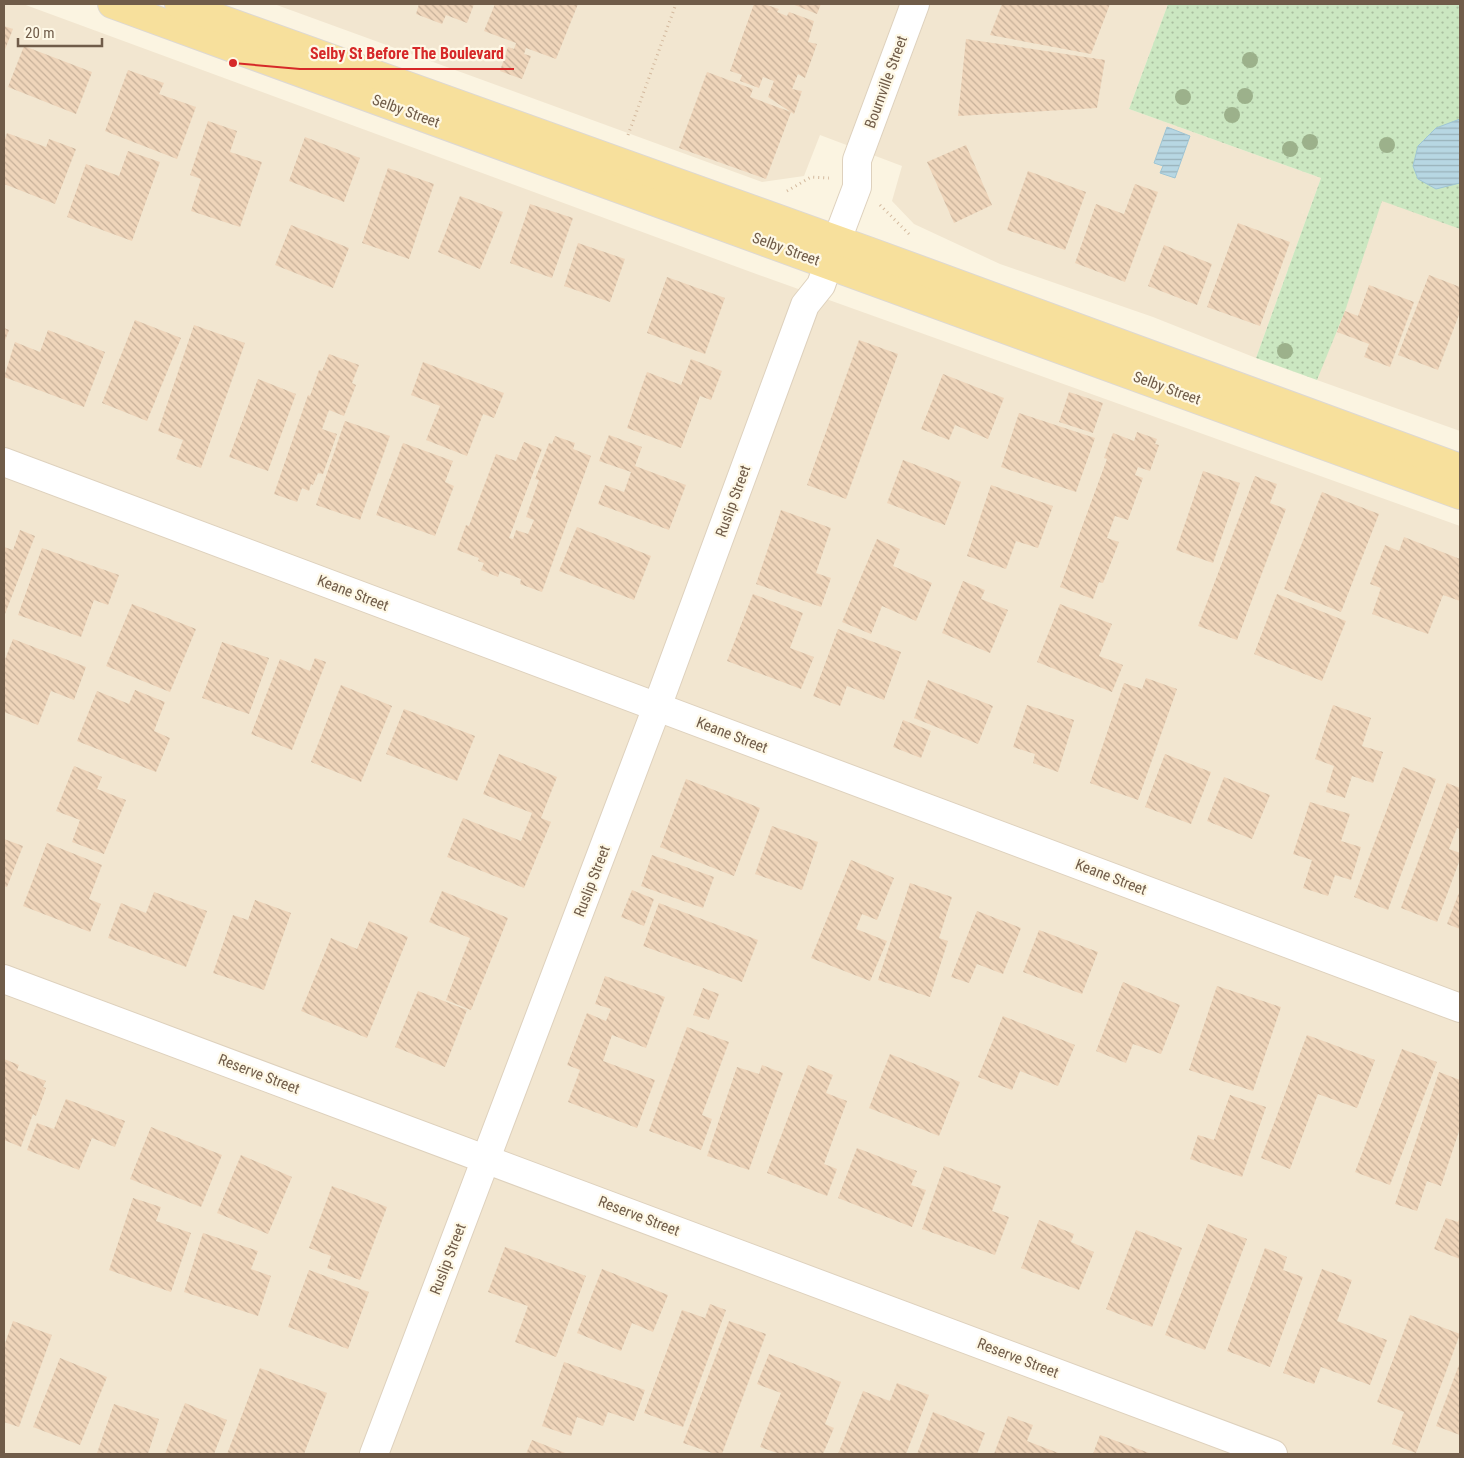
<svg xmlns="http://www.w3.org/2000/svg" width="1464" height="1458" viewBox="0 0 1464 1458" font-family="'Roboto Condensed',sans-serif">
<defs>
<pattern id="park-dots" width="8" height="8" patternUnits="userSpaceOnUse" patternTransform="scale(1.25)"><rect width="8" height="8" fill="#cbe7c1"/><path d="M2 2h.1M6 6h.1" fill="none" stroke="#a9be9f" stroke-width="1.8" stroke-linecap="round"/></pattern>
<pattern id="water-rules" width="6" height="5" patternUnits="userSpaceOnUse" patternTransform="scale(1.25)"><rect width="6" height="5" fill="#b7d7e3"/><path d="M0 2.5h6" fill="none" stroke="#99b2ba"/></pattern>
<pattern id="building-back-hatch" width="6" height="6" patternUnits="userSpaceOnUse" patternTransform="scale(1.25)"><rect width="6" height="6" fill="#efd5ba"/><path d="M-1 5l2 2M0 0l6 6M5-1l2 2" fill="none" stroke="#c6b099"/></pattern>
</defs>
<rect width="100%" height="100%" fill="#fbf4e1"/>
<!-- residential -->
<g fill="#f2e6d0">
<polygon points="4,4 23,4 759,275 1460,526 1460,1454 4,1454"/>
<polygon points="274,4 1168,4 1129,109 1321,178 1256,358 1153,317 1000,264 914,224 892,201 902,166 820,135 804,176 762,182"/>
<polygon points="1382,200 1460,229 1460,431 1317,380"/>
</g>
<!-- park -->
<polygon fill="url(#park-dots)" points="1168,4 1460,4 1460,229 1382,201 1345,311 1317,380 1256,358 1321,178 1129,109"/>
<!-- water -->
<g fill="url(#water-rules)" stroke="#9ec5d4">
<polygon points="1460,119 1460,183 1436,189 1418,179 1413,166 1418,146 1436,128"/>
<polygon points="1167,127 1190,136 1175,178 1160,173 1163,166 1154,163"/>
</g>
<!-- building -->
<g fill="url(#building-back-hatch)">
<polygon points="419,4 474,4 467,23 446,15 442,24 416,14"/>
<polygon points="495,4 578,4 556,59 526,48 524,54 531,56 522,79 500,71 508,47 514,49 516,43 484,31"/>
<polygon points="754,4 764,4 779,9 777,12 787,16 789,12 814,21 808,42 817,44 805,78 798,74 792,89 802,91 794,114 768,97 774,81 763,77 759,88 740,81 742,75 730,71"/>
<polygon points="792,4 821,4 817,14"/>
<polygon points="1002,4 1110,4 1091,54 990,35"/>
<polygon points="4,26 13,29 4,52"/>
<polygon points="966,39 1105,60 1097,108 958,116"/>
<polygon points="24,46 92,72 76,114 8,87"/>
<polygon points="128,70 164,83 159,94 196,107 177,159 105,131"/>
<polygon points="707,72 753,89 750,97 791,112 766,179 679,148"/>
<polygon points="208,121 237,131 230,152 262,162 240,227 191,211 201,179 190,175"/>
<polygon points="7,133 46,147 49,139 76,149 55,204 4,184 4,142"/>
<polygon points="305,137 360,158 344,202 289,181"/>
<polygon points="966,145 992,205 954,223 927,162"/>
<polygon points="128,151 160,162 132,241 67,217 86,164 119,176"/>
<polygon points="388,168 434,184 409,259 362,243"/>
<polygon points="1028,171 1086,192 1065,250 1007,230"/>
<polygon points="1135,184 1158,192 1125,282 1075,263 1096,204 1124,214"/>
<polygon points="460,196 503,212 480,269 438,252"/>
<polygon points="530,204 573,218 552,278 510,263"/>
<polygon points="1238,223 1290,242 1260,326 1207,307"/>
<polygon points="291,225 349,248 333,288 275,265"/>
<polygon points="578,243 625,259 610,302 564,286"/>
<polygon points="1164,245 1212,264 1197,305 1148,286"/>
<polygon points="1429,275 1460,287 1460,312 1438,370 1398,355"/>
<polygon points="667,277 725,298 705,354 647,333"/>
<polygon points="1369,285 1414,302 1390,367 1364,357 1369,344 1337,332 1345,311 1358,316"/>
<polygon points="135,320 181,338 147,421 102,403"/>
<polygon points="194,325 245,343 201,468 176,459 183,440 158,431"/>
<polygon points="4,328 9,330 4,343"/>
<polygon points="48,330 105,352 84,407 4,377 15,342 40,352"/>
<polygon points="859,340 898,354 846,499 807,485"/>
<polygon points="329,354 359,365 352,383 356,385 344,416 329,410 322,429 337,434 323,474 318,473 313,485 311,484 309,491 302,488 297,502 274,494 308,395 310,396 319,370 322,371"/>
<polygon points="691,359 722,371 711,400 700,396 681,448 627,428 647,372 681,385"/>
<polygon points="423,362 504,393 494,418 483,414 467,456 426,440 440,406 411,395"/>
<polygon points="943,374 1004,398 988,439 955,425 949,440 921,429"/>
<polygon points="258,379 296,394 268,471 229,457"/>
<polygon points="1069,392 1103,403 1093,433 1059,422"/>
<polygon points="1019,413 1095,438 1076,492 1001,467"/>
<polygon points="345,421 390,436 360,520 316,505"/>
<polygon points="1137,432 1157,439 1155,444 1159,445 1150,471 1138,467 1135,475 1143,478 1128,520 1115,516 1107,538 1119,542 1103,583 1099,582 1093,599 1060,587 1107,459 1104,458 1113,433 1134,441"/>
<polygon points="609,435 642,447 635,466 686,485 669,530 598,504 605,485 624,492 631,472 599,461"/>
<polygon points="555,436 575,443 573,449 591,456 542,592 520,584 521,579 500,571 498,577 481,570 484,563 478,561 479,558 457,550 466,525 469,526 496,454 516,461 524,442 542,449 509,538 513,539 516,530 528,534 534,520 526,517 539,480 535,479 549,443 552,444"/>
<polygon points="403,443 453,461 445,482 454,486 435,536 376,515"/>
<polygon points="903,460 961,482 945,525 887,503"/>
<polygon points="1203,471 1240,483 1213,563 1176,550"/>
<polygon points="1255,476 1277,484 1270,503 1286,509 1237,640 1198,626"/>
<polygon points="991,485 1053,506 1038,548 1016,541 1006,569 967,556"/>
<polygon points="1322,492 1379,514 1341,612 1284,589"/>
<polygon points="781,510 831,528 816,573 831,578 821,607 756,584"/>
<polygon points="577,527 651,556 634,600 559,571"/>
<polygon points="20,530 35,536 5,614 4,613 4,547 13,550"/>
<polygon points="1404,537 1460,559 1460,601 1443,595 1428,634 1372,614 1381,588 1370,584 1385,545 1399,551"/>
<polygon points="877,539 900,549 893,566 932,583 916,621 882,606 871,634 842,622"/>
<polygon points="42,548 119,575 108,605 94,600 81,637 18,615"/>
<polygon points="963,581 985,590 981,599 1008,610 990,653 942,633"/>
<polygon points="753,594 803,613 790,648 814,657 801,689 727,661"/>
<polygon points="1277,594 1346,621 1322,681 1254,654"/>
<polygon points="132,604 196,629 170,692 106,666"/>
<polygon points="1060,604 1112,624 1099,656 1123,665 1112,692 1037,662"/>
<polygon points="838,629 901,652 884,700 847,686 840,706 813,696"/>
<polygon points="13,639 86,667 74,700 51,691 38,725 4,712 4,662"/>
<polygon points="222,642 269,658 249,714 202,698"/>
<polygon points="315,658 326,662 292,750 251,734 280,659 310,671"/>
<polygon points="1146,678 1177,689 1138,800 1090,783 1124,683 1142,689"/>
<polygon points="928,680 993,706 978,744 914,718"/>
<polygon points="341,685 392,706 361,782 311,762"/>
<polygon points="135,690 165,702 154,731 170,738 156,772 77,741 97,691 129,704"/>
<polygon points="1027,705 1074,720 1058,772 1033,763 1035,754 1013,747"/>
<polygon points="1333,705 1371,718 1362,746 1383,752 1373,783 1352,776 1345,798 1326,792 1334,766 1315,759"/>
<polygon points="404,709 475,736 457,781 386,754"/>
<polygon points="903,720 931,731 921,758 893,747"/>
<polygon points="499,754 557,777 541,818 551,822 524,888 447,857 463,818 521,841 532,813 483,794"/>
<polygon points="1165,754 1211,772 1191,824 1145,807"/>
<polygon points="74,766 102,777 97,789 126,800 104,854 72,842 80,820 56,811"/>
<polygon points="1403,767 1436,779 1388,910 1354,897"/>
<polygon points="1224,777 1270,795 1252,839 1207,821"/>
<polygon points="686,779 760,808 734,876 660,847"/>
<polygon points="1447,783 1460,788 1460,829 1457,828 1449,849 1460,853 1460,859 1437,922 1401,908"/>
<polygon points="1310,802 1350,814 1341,841 1361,847 1351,880 1335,875 1328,896 1303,888 1312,860 1293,854"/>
<polygon points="772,826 818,842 802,890 755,874"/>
<polygon points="4,839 23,846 7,887 4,886"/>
<polygon points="47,843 102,865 89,899 101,904 90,932 23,906"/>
<polygon points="652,855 714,877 703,908 641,886"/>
<polygon points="851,860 894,878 877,920 862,914 856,929 887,941 870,981 811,958"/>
<polygon points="910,883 952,897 939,938 948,941 930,997 878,980"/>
<polygon points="632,890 654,899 644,926 621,917"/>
<polygon points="1460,890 1460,929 1447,924"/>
<polygon points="442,891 508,918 471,1010 446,1000 470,938 429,922"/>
<polygon points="154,892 207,911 186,967 108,938 121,903 146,913"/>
<polygon points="255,900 291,913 264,990 213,973 233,915 248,920"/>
<polygon points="659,903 758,940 742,982 643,946"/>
<polygon points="977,911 1021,928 1003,974 977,964 969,983 951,977"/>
<polygon points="369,921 408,937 367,1038 301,1011 331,938 357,949"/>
<polygon points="1039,930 1098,952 1082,994 1023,972"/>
<polygon points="605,976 665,997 646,1048 612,1035 603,1061 655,1080 637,1128 568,1102 580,1070 567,1065 587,1013 606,1021 611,1009 595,1004"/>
<polygon points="1123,982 1180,1005 1161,1054 1133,1044 1126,1063 1096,1051"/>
<polygon points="1217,986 1281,1007 1253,1091 1189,1070"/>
<polygon points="703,988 719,994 709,1020 693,1015"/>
<polygon points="418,991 467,1010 445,1067 395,1047"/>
<polygon points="1003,1016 1075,1045 1058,1086 1020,1071 1012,1090 978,1077"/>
<polygon points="687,1027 729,1042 702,1115 712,1119 701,1150 649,1131"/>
<polygon points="1307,1035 1375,1060 1357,1108 1318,1094 1290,1169 1261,1158"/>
<polygon points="1402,1049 1437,1062 1390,1185 1355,1172"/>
<polygon points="890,1054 960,1082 939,1136 869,1108"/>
<polygon points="4,1059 19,1065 17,1070 46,1081 43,1087 46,1088 36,1116 33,1114 21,1147 4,1140"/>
<polygon points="762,1065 783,1073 749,1170 707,1156 737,1067 759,1074"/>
<polygon points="808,1065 833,1075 826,1093 847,1101 824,1164 837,1169 827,1196 767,1173"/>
<polygon points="1439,1072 1460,1080 1460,1128 1441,1186 1427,1181 1417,1211 1395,1204"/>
<polygon points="1230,1095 1266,1107 1242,1177 1190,1159 1198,1135 1214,1140"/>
<polygon points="66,1099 125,1121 115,1147 92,1138 79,1170 27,1150 37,1123 54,1129"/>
<polygon points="151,1127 222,1155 201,1207 130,1179"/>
<polygon points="857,1148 917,1171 911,1185 926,1190 912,1227 838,1198"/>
<polygon points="241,1155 292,1177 268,1234 217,1213"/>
<polygon points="944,1166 1001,1186 992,1211 1009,1217 995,1255 922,1229"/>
<polygon points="332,1186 387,1207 360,1280 327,1268 331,1256 309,1248"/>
<polygon points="133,1198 161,1207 156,1221 191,1233 171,1292 109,1270"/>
<polygon points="1460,1217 1460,1259 1434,1249 1446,1218 1458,1222"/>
<polygon points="1039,1220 1074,1234 1071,1242 1094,1252 1079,1290 1021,1268"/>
<polygon points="1208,1224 1247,1239 1205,1350 1165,1335"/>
<polygon points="1136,1230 1182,1248 1152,1327 1106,1309"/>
<polygon points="203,1233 258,1251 251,1269 271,1276 258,1316 184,1292"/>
<polygon points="505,1247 586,1276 556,1357 515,1342 528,1306 488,1292"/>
<polygon points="1265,1248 1287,1257 1283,1270 1303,1277 1270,1367 1227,1351"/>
<polygon points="602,1269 668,1295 653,1332 632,1323 621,1351 577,1333"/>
<polygon points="1322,1269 1352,1280 1337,1321 1387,1340 1370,1385 1321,1367 1314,1384 1283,1373"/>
<polygon points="309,1270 369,1292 348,1349 288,1327"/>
<polygon points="710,1304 726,1310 683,1427 644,1413 682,1310 705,1318"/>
<polygon points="1410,1315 1460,1334 1416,1453 1392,1444 1404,1412 1377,1402"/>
<polygon points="13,1321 52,1335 19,1427 4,1422 4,1346"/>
<polygon points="729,1321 766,1334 722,1454 715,1454 683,1443"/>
<polygon points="769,1354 841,1382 825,1424 834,1428 823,1454 780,1454 760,1447 781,1393 757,1384"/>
<polygon points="60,1358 107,1377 80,1445 33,1427"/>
<polygon points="564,1362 645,1390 634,1421 608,1412 603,1426 577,1417 571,1436 542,1426"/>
<polygon points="1460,1362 1460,1435 1436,1426"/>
<polygon points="260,1368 327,1393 304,1454 227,1454"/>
<polygon points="897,1383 929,1395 906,1454 838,1454 863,1391 890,1401"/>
<polygon points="185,1403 227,1420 214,1454 165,1454"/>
<polygon points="114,1404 159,1419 148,1454 97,1453"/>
<polygon points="933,1412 985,1433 977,1454 917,1454"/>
<polygon points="1008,1416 1033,1425 1027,1441 1061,1454 994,1454"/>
<polygon points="1100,1435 1149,1453 1149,1454 1093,1454"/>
<polygon points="532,1440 568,1454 526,1454"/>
</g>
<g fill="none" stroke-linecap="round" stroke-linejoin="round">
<!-- minor casing -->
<g stroke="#ded1bd" stroke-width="30">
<g id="minor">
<polyline points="837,240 857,187 857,160 915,4"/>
<polyline points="4,462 1460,1008"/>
<polyline points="4,979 1273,1454"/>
<polyline points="374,1454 657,707 805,305 821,285 828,265"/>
</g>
</g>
<!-- major casing -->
<g stroke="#ddd8d3" stroke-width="30">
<g id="major">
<polyline points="112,4 1460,495"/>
<polyline points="179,4 871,252 1460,468"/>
</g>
</g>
<!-- path -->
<g stroke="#d3b99e" stroke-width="3" stroke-dasharray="1 4" stroke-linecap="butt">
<polyline points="628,135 676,4"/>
<polyline points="787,191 811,177 829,178"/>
<polyline points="880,205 909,234"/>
</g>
<!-- minor -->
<use href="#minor" stroke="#fff" stroke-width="28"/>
<!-- major -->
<use href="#major" stroke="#f7e09c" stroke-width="28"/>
</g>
<!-- trees -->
<g fill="#9cb18b">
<circle cx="1250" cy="60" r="8"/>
<circle cx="1245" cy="96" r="8"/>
<circle cx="1183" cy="97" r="8"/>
<circle cx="1232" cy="115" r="8"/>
<circle cx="1310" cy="142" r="8"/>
<circle cx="1387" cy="145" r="8"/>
<circle cx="1290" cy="149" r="8"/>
<circle cx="1285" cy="351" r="8"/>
</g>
<g text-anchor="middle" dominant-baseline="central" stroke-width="4.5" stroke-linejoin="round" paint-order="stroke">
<!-- street labels -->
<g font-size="15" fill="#705c49" stroke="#fef8e6">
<text transform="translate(886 82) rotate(-70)">Bournville Street</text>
<text transform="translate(406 111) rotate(20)">Selby Street</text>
<text transform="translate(786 249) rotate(20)">Selby Street</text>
<text transform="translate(1167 388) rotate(20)">Selby Street</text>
<text transform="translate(733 501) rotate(-70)">Ruslip Street</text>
<text transform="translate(353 593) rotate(21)">Keane Street</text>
<text transform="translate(732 735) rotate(21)">Keane Street</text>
<text transform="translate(1111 877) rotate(21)">Keane Street</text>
<text transform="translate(592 881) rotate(-69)">Ruslip Street</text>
<text transform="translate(259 1074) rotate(21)">Reserve Street</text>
<text transform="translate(639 1216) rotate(21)">Reserve Street</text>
<text transform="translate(448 1259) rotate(-69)">Ruslip Street</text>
<text transform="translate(1018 1358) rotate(21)">Reserve Street</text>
</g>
</g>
<!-- callouts -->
<path fill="none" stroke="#d62828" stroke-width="2" d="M233 63L300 69H514"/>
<circle fill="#d62828" stroke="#fef8e6" stroke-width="2" cx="233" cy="63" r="5"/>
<g font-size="16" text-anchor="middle" font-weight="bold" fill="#d62828" stroke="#fef8e6" stroke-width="4.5" stroke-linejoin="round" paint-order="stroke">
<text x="407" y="59">Selby St Before The Boulevard</text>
</g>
<!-- border -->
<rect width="1464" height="1458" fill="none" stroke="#705c49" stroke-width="10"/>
<!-- scale -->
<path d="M18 38v8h84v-8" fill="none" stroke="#705c49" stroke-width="2.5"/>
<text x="25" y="38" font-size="15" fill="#705c49" stroke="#fef8e6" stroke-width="4" paint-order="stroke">20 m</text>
</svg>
